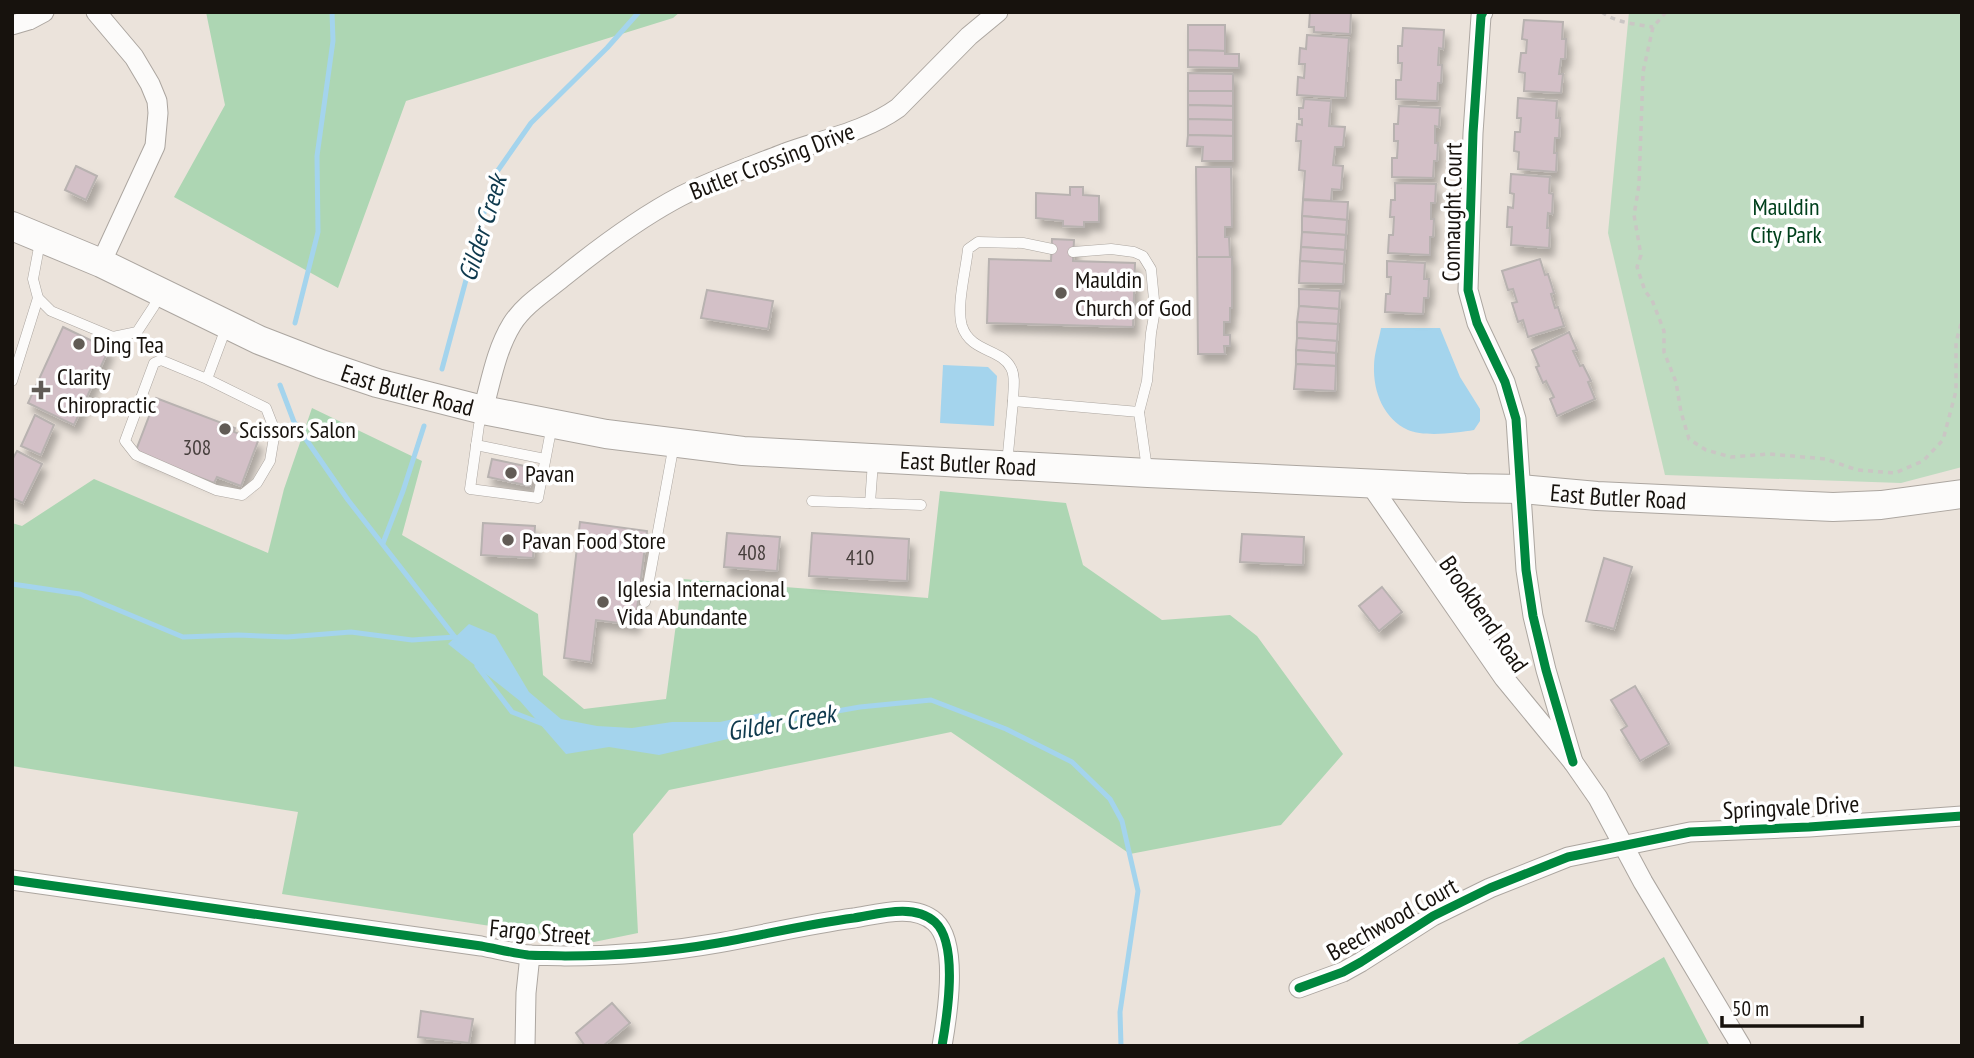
<svg xmlns="http://www.w3.org/2000/svg" width="1974" height="1058" viewBox="0 0 1974 1058" font-family="'PT Sans Narrow',sans-serif">
<defs>
<filter id="shadow"><feDropShadow dx="4.5" dy="8" stdDeviation="3.5" flood-color="#0004"/></filter>
</defs>
<rect width="100%" height="100%" fill="#ebe3db"/>
<!-- green -->
<polygon fill="#bedbc0" points="1629,12 1962,12 1962,467 1901,483 1665,475 1608,233"/>
<!-- forest -->
<g fill="#add6b3">
<polygon points="206,12 680,12 673,18 406,101 338,288 174,197 225,105"/>
<polygon points="312,408 422,461 402,535 538,614 543,675 584,709 666,699 682,579 928,598 940,491 1066,503 1083,565 1162,620 1230,615 1257,636 1343,754 1281,825 1130,854 951,732 669,790 633,834 638,933 594,942 282,894 298,812 12,766 12,523 22,526 94,479 268,553 284,489"/>
<polygon points="1664,957 1710,1046 1514,1046"/>
</g>
<!-- water -->
<g fill="#a4d4ed">
<path d="M 1381,328 L 1440,328 L 1460,377 L 1480,409 L 1480,421 L 1474,430 C 1457,433 1424,437 1408,430 C 1384,419 1373,392 1374,366 C 1374,353 1379,340 1381,328 Z"/>
<polygon points="943,365 988,367 997,376 994,426 940,423"/>
<polygon points="469,624 495,635 529,692 561,719 597,726 632,728 672,722 720,722 770,711 776,731 732,738 659,755 609,747 566,754 520,701 448,644"/>
</g>
<g fill="none" stroke-linecap="round" stroke-linejoin="round">
<!-- stream -->
<g stroke="#a4d4ed" stroke-width="5">
<polyline points="295,323 318,232 317,156 333,41 332,12"/>
<polyline points="442,369 494,176 531,123 607,48 639,12"/>
<polyline points="280,385 294,422 348,500 458,641"/>
<polyline points="383,543 403,491 424,426"/>
<polyline points="12,584 80,594 183,637 238,635 287,637 351,632 412,640 455,637"/>
<polyline points="477,666 512,712 543,724"/>
<polyline points="769,723 860,707 931,700 1006,729 1072,762 1110,799 1122,821 1138,891 1120,1012 1121,1046"/>
</g>
</g>
<!-- building -->
<g fill="#d3c0c7" stroke="#b8b2b0" stroke-width="2" filter="url(#shadow)">
<polygon points="1310,12 1351,12 1350,34 1314,32 1314,27 1309,27"/>
<polygon points="1524,20 1563,22 1562,39 1566,39 1565,59 1561,59 1559,74 1563,74 1561,93 1524,91 1525,73 1519,72 1521,53 1526,53 1527,40 1522,39"/>
<polygon points="1188,25 1225,25 1225,51 1188,50"/>
<polygon points="1403,28 1444,30 1443,49 1439,48 1438,65 1442,65 1441,83 1438,83 1437,101 1396,99 1396,80 1401,80 1402,63 1398,63 1398,46 1402,46"/>
<polygon points="1307,35 1349,38 1345,98 1297,95 1298,77 1304,78 1305,64 1299,64 1300,48 1306,49"/>
<polygon points="1188,50 1225,51 1225,54 1239,54 1239,68 1188,67"/>
<polygon points="1188,73 1233,74 1233,91 1188,91"/>
<polygon points="1188,91 1233,91 1233,106 1188,105"/>
<polygon points="1518,98 1557,101 1556,118 1560,118 1559,138 1555,138 1554,153 1557,153 1556,172 1518,169 1519,152 1514,151 1515,132 1520,132 1521,118 1517,118"/>
<polygon points="1304,99 1331,101 1329,126 1345,127 1343,147 1335,147 1333,165 1343,166 1341,190 1332,189 1331,201 1303,199 1305,171 1299,170 1301,141 1296,141 1297,124 1302,125 1302,119 1299,119 1299,108 1303,108"/>
<polygon points="1188,105 1233,106 1233,120 1188,119"/>
<polygon points="1399,106 1440,108 1439,127 1435,126 1435,143 1438,143 1437,161 1434,161 1433,178 1392,177 1392,158 1397,158 1398,141 1394,141 1394,124 1398,124"/>
<polygon points="1188,119 1233,120 1233,136 1188,135"/>
<polygon points="1188,135 1233,136 1233,161 1202,161 1203,147 1187,146"/>
<polygon points="76,166 97,176 86,200 65,190"/>
<polygon points="1196,167 1231,167 1232,227 1225,227 1225,237 1229,237 1230,257 1197,257"/>
<polygon points="1511,174 1550,177 1549,193 1553,194 1552,214 1548,213 1547,228 1550,228 1549,248 1511,245 1512,227 1507,227 1508,207 1513,208 1514,194 1510,193"/>
<polygon points="1395,183 1436,184 1435,203 1431,203 1431,219 1434,219 1433,237 1430,237 1430,255 1388,253 1389,235 1393,235 1394,217 1390,217 1391,200 1395,200"/>
<polygon points="1070,187 1083,187 1083,195 1099,196 1099,222 1084,222 1084,227 1063,226 1063,221 1036,218 1036,193 1070,195"/>
<polygon points="1303,200 1348,202 1347,220 1302,216"/>
<polygon points="1302,216 1347,220 1346,235 1302,232"/>
<polygon points="1302,232 1346,235 1345,250 1301,247"/>
<polygon points="1052,239 1074,240 1073,261 1135,263 1133,327 987,323 989,259 1051,261"/>
<polygon points="1301,247 1345,250 1344,264 1300,261"/>
<polygon points="1197,257 1232,257 1232,308 1230,308 1230,322 1224,322 1224,335 1230,335 1230,346 1224,346 1225,354 1198,354"/>
<polygon points="1540,259 1545,275 1548,274 1554,293 1551,294 1555,308 1558,307 1564,326 1528,337 1523,320 1518,322 1512,303 1517,302 1513,289 1508,290 1502,271"/>
<polygon points="1300,261 1344,264 1343,284 1299,283"/>
<polygon points="1387,261 1425,263 1424,279 1429,279 1428,298 1424,298 1423,314 1385,312 1386,294 1390,294 1391,277 1387,277"/>
<polygon points="1299,289 1340,291 1339,309 1299,306"/>
<polygon points="707,290 773,301 768,329 701,318"/>
<polygon points="1299,306 1339,309 1338,324 1297,322"/>
<polygon points="1297,322 1338,324 1337,341 1297,338"/>
<polygon points="63,327 109,349 74,425 28,403"/>
<polygon points="1569,332 1577,350 1573,351 1580,366 1583,365 1591,381 1588,382 1595,399 1557,416 1550,399 1554,397 1546,381 1543,383 1536,367 1539,366 1532,350"/>
<polygon points="1297,338 1337,341 1336,353 1296,350"/>
<polygon points="1296,350 1336,353 1336,366 1296,364"/>
<polygon points="1296,364 1336,366 1335,391 1294,389"/>
<polygon points="156,398 235,428 234,432 258,441 241,486 217,477 214,483 135,453"/>
<polygon points="35,415 54,425 41,455 21,446"/>
<polygon points="17,451 42,464 23,503 12,498 12,460"/>
<polygon points="492,459 534,468 530,486 488,477"/>
<polygon points="580,522 647,531 635,625 596,620 591,662 564,658"/>
<polygon points="483,523 535,526 533,558 481,555"/>
<polygon points="727,533 780,537 777,571 724,567"/>
<polygon points="812,533 909,539 907,581 809,576"/>
<polygon points="1242,534 1304,537 1303,565 1240,562"/>
<polygon points="1604,558 1632,567 1614,629 1586,621"/>
<polygon points="1382,587 1402,612 1379,631 1359,606"/>
<polygon points="1635,686 1669,744 1640,761 1621,730 1627,726 1611,700"/>
<polygon points="612,1003 630,1023 603,1046 585,1046 576,1033"/>
<polygon points="421,1011 473,1019 469,1043 418,1037"/>
</g>
<g fill="none" stroke-linecap="round" stroke-linejoin="round">
<!-- service casing -->
<g stroke="#aca6a0" stroke-width="11">
<g id="service">
<polyline points="40,242 33,279 38,298 51,311 113,337 137,332 154,306 158,293"/>
<polyline points="1073,252 1111,249 1134,252 1143,256 1151,269 1155,310 1151,333 1147,381 1139,412"/>
<polyline points="207,379 161,360 154,363 125,441 136,455 216,490 242,495 257,483 270,461 275,431 266,408 207,379 226,328"/>
<polyline points="12,381 38,298"/>
<path d="M 1013,401 C 1013,391 1016,377 1011,368 C 1001,348 971,353 962,326 C 956,306 966,270 968,249 L 978,242 L 1023,243 L 1052,249"/>
<polyline points="483,411 479,425 470,489 538,498 552,425"/>
<polyline points="476,445 545,459"/>
<polyline points="1007,464 1013,401 1139,412 1147,469"/>
<polyline points="812,501 921,505"/>
<polyline points="870,503 873,462"/>
<polyline points="645,602 674,444"/>
</g>
</g>
<!-- minor casing -->
<g stroke="#aca6a0" stroke-width="21">
<g id="minor">
<polyline points="96,12 134,57 150,84 157,101 158,113 155,146 101,263"/>
<polyline points="1483,12 1481,16 1473,133 1468,290 1477,323 1505,382 1516,419 1526,570 1533,616 1546,670 1573,762"/>
<polyline points="12,25 29,20 44,12"/>
<path d="M 483,410 C 491,381 496,350 512,324 C 524,305 545,292 562,278 C 599,248 639,218 681,196 C 713,180 747,168 780,155 C 819,140 863,133 898,108 L 969,36 L 998,12"/>
<polyline points="1370,484 1504,678 1573,762 1598,798 1643,882 1741,1046"/>
<path d="M 12,880 L 481,946 C 497,949 513,953 528,955 C 540,956 553,955 565,956 C 617,956 667,952 718,943 C 763,935 808,924 854,918 C 879,914 914,903 935,922 C 959,944 947,1017 942,1046"/>
<polyline points="1299,988 1343,972 1361,962 1433,916 1490,888 1568,857 1690,832 1809,827 1962,816"/>
<polyline points="525,1046 526,993 530,955"/>
</g>
</g>
<!-- secondary casing -->
<g stroke="#aca6a0" stroke-width="30">
<g id="secondary">
<path id="s1" d="M 12,226 L 101,263 L 259,340 L 321,364 L 377,383 L 483,410 L 606,434 L 743,451 L 1148,473 L 1466,488 L 1521,489 L 1597,496 L 1833,507 L 1881,505 L 1962,494"/>
</g>
</g>
<!-- path -->
<g stroke="#cac6c4" stroke-width="3.5" stroke-dasharray="5 5" stroke-linecap="butt">
<path d="M 1602,12 C 1616,23 1636,24 1653,27"/>
<polyline points="1666,12 1653,27 1643,72 1639,185 1634,215 1641,255 1637,267 1645,291 1652,300 1664,331 1664,352 1676,382 1681,412 1689,439 1706,450 1731,457 1769,454 1826,459 1857,470 1895,473 1923,461 1943,440 1956,391 1956,342 1962,320"/>
</g>
<!-- service -->
<use href="#service" stroke="#fcfbfa" stroke-width="10"/>
<!-- minor -->
<use href="#minor" stroke="#fcfbfa" stroke-width="19"/>
<!-- secondary -->
<use href="#secondary" stroke="#fcfbfa" stroke-width="28"/>
<!-- cycleway casing -->
<g stroke="#fff" stroke-width="13">
<g id="cycleway">
<polyline points="1483,12 1481,16 1473,133 1468,290 1477,323 1505,382 1516,419 1526,570 1533,616 1546,670 1573,762"/>
<path d="M 12,880 L 481,946 C 497,949 513,953 528,955 C 540,956 553,955 565,956 C 617,956 667,952 718,943 C 763,935 808,924 854,918 C 879,914 914,903 935,922 C 959,944 947,1017 942,1046"/>
<polyline points="1299,988 1343,972 1361,962 1433,916 1490,888 1568,857 1690,832 1809,827 1962,816"/>
</g>
</g>
<!-- cycleway -->
<use href="#cycleway" stroke="#00873e" stroke-width="9"/>
</g>
<!-- markers -->
<g fill="#615b55" stroke="#fff" stroke-width="2.5">
<circle cx="1061" cy="293" r="7"/>
<circle cx="79" cy="344" r="7"/>
<path d="M37.5 379.5h7v7h7v7h-7v7h-7v-7h-7v-7h7z"/>
<circle cx="225" cy="429" r="7"/>
<circle cx="511" cy="473" r="7"/>
<circle cx="508" cy="540" r="7"/>
<circle cx="603" cy="602" r="7"/>
</g>
<g text-anchor="middle" dominant-baseline="central" stroke-width="7" stroke-linejoin="round" paint-order="stroke">
<!-- number labels -->
<g font-size="21" fill="#463e3c">
<text x="197" y="447">308</text>
<text x="752" y="552">408</text>
<text x="860" y="557">410</text>
</g>
<!-- street labels -->
<g font-size="24" fill="#17120d" stroke="#fff">
<text transform="translate(772 161) rotate(-21)">Butler Crossing Drive</text>
<text transform="translate(1452 212) rotate(-89)">Connaught Court</text>
<text stroke="none"><textPath href="#s1" startOffset="429">East Butler Road</textPath></text>
<text stroke="none"><textPath href="#s1" startOffset="996">East Butler Road</textPath></text>
<text stroke="none"><textPath href="#s1" startOffset="1647">East Butler Road</textPath></text>
<text transform="translate(1484 614) rotate(55)">Brookbend Road</text>
<text transform="translate(1791 807) rotate(-3)">Springvale Drive</text>
<text transform="translate(1392 919) rotate(-29)">Beechwood Court</text>
<text transform="translate(540 932) rotate(5)">Fargo Street</text>
</g>
<!-- park labels -->
<g font-size="24" fill="#00401c" stroke="#fff">
<text x="1786" y="206">Mauldin<tspan x="1786" dy="28">City Park</tspan></text>
</g>
<!-- poi labels -->
<g font-size="24" fill="#17120d" stroke="#fff" text-anchor="start">
<text x="1075" y="279">Mauldin<tspan x="1075" dy="28">Church of God</tspan></text>
<text x="93" y="344">Ding Tea</text>
<text x="57" y="376">Clarity<tspan x="57" dy="28">Chiropractic</tspan></text>
<text x="239" y="429">Scissors Salon</text>
<text x="525" y="473">Pavan</text>
<text x="522" y="540">Pavan Food Store</text>
<text x="617" y="588">Iglesia Internacional<tspan x="617" dy="28">Vida Abundante</tspan></text>
</g>
<!-- water labels -->
<g font-size="26" font-style="italic" fill="#0e394d" stroke="#fff">
<text transform="translate(482 228) rotate(-73)">Gilder Creek</text>
<text transform="translate(781 722) rotate(-10)">Gilder Creek</text>
</g>
</g>
<!-- border -->
<rect width="1974" height="1058" fill="none" stroke="#17120d" stroke-width="28"/>
<!-- scale -->
<path d="M1722 1016v10h140v-10" fill="none" stroke="#17120d" stroke-width="3.5"/>
<text x="1732" y="1016" font-size="21" fill="#17120d" stroke="#ffffff" stroke-width="5" paint-order="stroke">50 m</text>
</svg>
